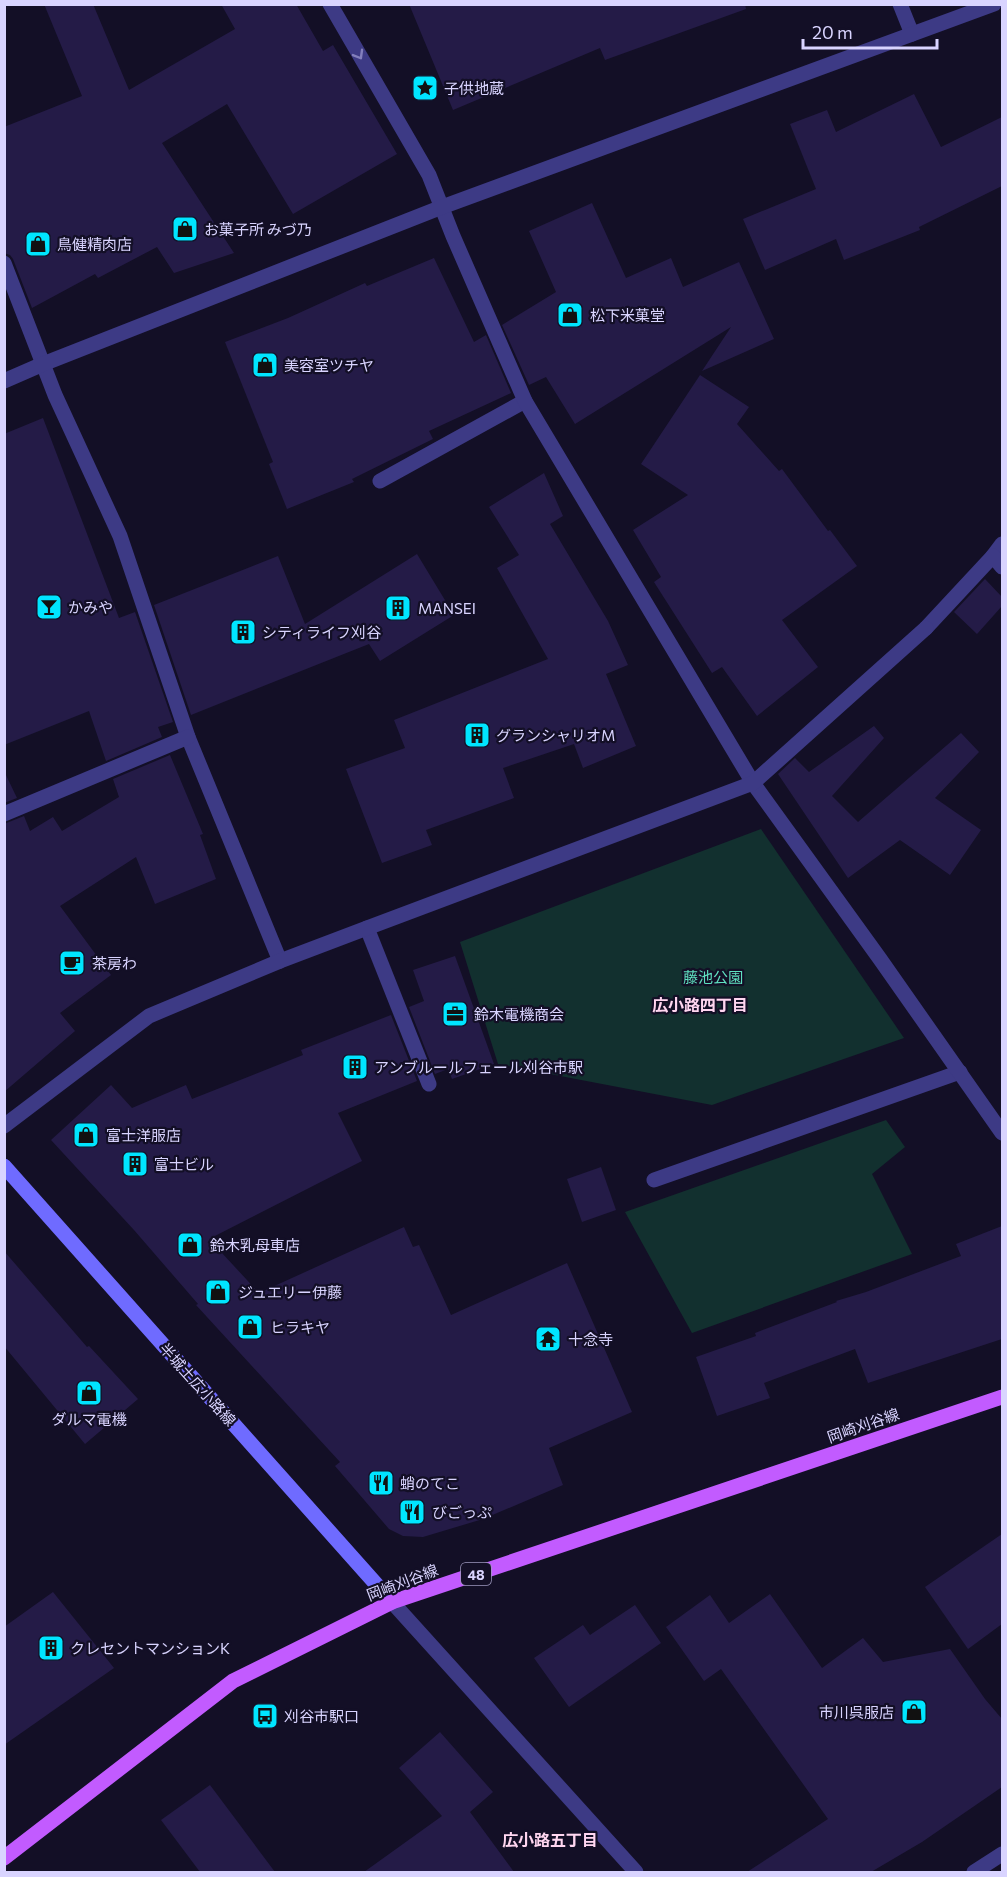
<svg xmlns="http://www.w3.org/2000/svg" width="1007" height="1877" viewBox="0 0 1007 1877" font-family="Commissioner,'Noto Sans JP',sans-serif">
<rect width="100%" height="100%" fill="#130f26"/>
<!-- green -->
<g fill="#12302f">
<polygon points="761,829 904,1038 712,1105 498,1064 460,942"/>
<polygon points="886,1120 905,1147 872,1174 912,1254 692,1333 625,1212"/>
</g>
<!-- building -->
<g fill="#241b47">
<polygon points="44,4 93,4 129,90 235,29 221,4 296,4 323,51 333,45 397,154 293,214 227,104 162,143 234,253 174,273 157,247 98,278 95,274 32,308 13,259 10,255 4,253 4,127 82,96"/>
<polygon points="409,4 745,4 746,9 605,60 600,48 453,110"/>
<polygon points="914,94 941,147 1002,117 1002,186 919,227 920,230 844,260 836,239 765,270 743,219 816,189 790,124 827,110 836,132"/>
<polygon points="592,203 626,278 671,258 683,287 739,262 774,339 702,371 731,327 575,424 546,377 529,385 502,325 556,292 529,231"/>
<polygon points="434,258 474,342 486,335 511,393 429,431 433,439 352,479 354,482 287,509 269,464 273,462 225,342 288,318 365,283 367,286"/>
<polygon points="700,375 749,407 737,424 779,471 782,469 828,531 830,530 857,566 782,620 818,667 757,716 722,667 712,673 654,582 661,577 633,530 688,495 641,464"/>
<polygon points="43,418 119,618 135,612 173,722 158,727 162,737 106,761 89,711 4,745 4,434"/>
<polygon points="544,473 563,516 550,524 608,621 628,665 606,674 636,746 583,768 574,744 503,768 514,798 426,830 432,845 382,863 346,769 405,748 394,720 548,659 497,568 519,555 489,507"/>
<polygon points="417,554 454,615 380,661 369,644 191,715 154,605 278,556 305,624"/>
<polygon points="985,579 1002,597 1002,606 977,634 954,612"/>
<polygon points="874,726 884,738 832,796 858,822 961,733 979,752 935,798 981,830 950,875 900,840 848,878 778,774 795,758 809,772"/>
<polygon points="170,755 203,834 200,835 216,879 155,904 136,857 60,906 111,975 60,1013 75,1031 4,1092 4,824 24,816 30,831 53,817 62,831 119,797 113,779"/>
<polygon points="4,771 17,798 4,803"/>
<polygon points="455,956 494,1064 452,1079 448,1069 435,1074 409,1007 424,1001 413,970"/>
<polygon points="391,1015 417,1081 338,1113 362,1161 209,1239 259,1293 404,1227 413,1247 419,1245 451,1315 567,1263 632,1412 549,1448 563,1485 483,1519 423,1537 403,1536 389,1529 335,1466 340,1462 196,1305 198,1304 134,1230 51,1140 111,1085 132,1108 186,1085 192,1099 303,1055 301,1050"/>
<polygon points="601,1167 616,1210 582,1222 567,1179"/>
<polygon points="1002,1226 1002,1339 868,1383 855,1349 764,1383 770,1398 717,1416 696,1357 756,1336 755,1333 837,1302 836,1301 866,1292 961,1256 956,1244"/>
<polygon points="4,1251 87,1347 89,1346 138,1399 85,1444 4,1346"/>
<polygon points="1002,1534 1002,1624 968,1649 925,1587"/>
<polygon points="53,1592 114,1668 4,1745 4,1627"/>
<polygon points="770,1594 822,1668 863,1638 883,1662 950,1649 985,1699 1002,1719 1002,1787 922,1842 871,1872 747,1872 828,1819 721,1669 704,1681 666,1627 710,1595 729,1623"/>
<polygon points="635,1605 661,1643 569,1707 534,1658 583,1625 590,1635"/>
<polygon points="440,1732 493,1792 470,1812 514,1872 364,1872 442,1816 399,1768"/>
<polygon points="210,1785 275,1872 200,1872 161,1820"/>
</g>
<g fill="none" stroke-linecap="round" stroke-linejoin="round">
<!-- service -->
<g stroke="#3d3a85" stroke-width="15">
<polyline points="380,481 525,401"/>
<polyline points="993,556 1002,544"/>
<polyline points="926,628 993,556 1002,567"/>
<polyline points="367,928 429,1084"/>
<polyline points="654,1180 960,1072"/>
</g>
<!-- minor -->
<g stroke="#3d3a85" stroke-width="15">
<polyline points="330,4 429,175 453,236 525,401 753,783 880,959 1002,1133"/>
<polyline points="900,4 912,34"/>
<polyline points="4,263 55,395 120,536 188,737 280,961"/>
<polyline points="4,814 188,737"/>
<polyline points="4,1126 149,1016 280,961 367,928 753,783 926,628"/>
<polyline points="974,1872 1002,1854"/>
</g>
<!-- tertiary -->
<g stroke="#3d3a85" stroke-width="15">
<polyline points="4,381 43,364 442,207 994,4"/>
<polyline points="392,1602 636,1872"/>
</g>
<!-- secondary -->
<polyline stroke="#6f6bff" stroke-width="15" points="4,1166 392,1602"/>
<!-- primary -->
<polyline stroke="#c25bff" stroke-width="15" points="4,1858 233,1681 392,1602 1002,1397"/>
</g>
<!-- one-way arrows -->
<defs><path id="oneway-chevron" d="M-2-3.5L2.5 0L-2 3.5" fill="none" stroke-width="1.6" stroke-linecap="round" stroke-linejoin="round" transform="scale(1.5)"/></defs>
<use stroke="#837fbc" href="#oneway-chevron" transform="translate(359 55) rotate(60)"/>
<!-- icons -->
<defs>
<g id="sight-square" transform="scale(1.35)"><rect x="-9" y="-9" width="18" height="18" rx="4" fill="#00e5ff" stroke="#130f26"/><path d="M0-6L1.8-2.2L6-1.7L2.9 1.2L3.7 5.4L0 3.3L-3.7 5.4L-2.9 1.2L-6-1.7L-1.8-2.2Z" fill="#111"/></g>
<g id="shop-square" transform="scale(1.35)"><rect x="-9" y="-9" width="18" height="18" rx="4" fill="#00e5ff" stroke="#130f26"/><path d="M-5-2.5h2.3a2.7 3.5 0 0 1 5.4 0H5L5.5 6h-11ZM-1.5-2.5h3a1.5 2.3 0 0 0-3 0Z" fill="#111"/></g>
<g id="bar-square" transform="scale(1.35)"><rect x="-9" y="-9" width="18" height="18" rx="4" fill="#00e5ff" stroke="#130f26"/><path d="M-6-5H6L.8 .8V4.5H3.5V6h-7V4.5H-.8V.8Z" fill="#111"/></g>
<g id="building-square" transform="scale(1.35)"><rect x="-9" y="-9" width="18" height="18" rx="4" fill="#00e5ff" stroke="#130f26"/><path d="M-4-6H4V6H1V3H-1V6H-4ZM-2.5-4.3h1.7v1.8h-1.7ZM.8-4.3h1.7v1.8H.8ZM-2.5-1h1.7V.8h-1.7ZM.8-1h1.7V.8H.8Z" fill="#111"/></g>
<g id="cafe-square" transform="scale(1.35)"><rect x="-9" y="-9" width="18" height="18" rx="4" fill="#00e5ff" stroke="#130f26"/><path d="M-5.5-4.5H6V0H3Q3 3.5 0 3.5H-2.5Q-5.5 3.5-5.5 0ZM3-3.2v2h1.7v-2ZM-6 4.5H4V6H-6Z" fill="#111"/></g>
<g id="office-square" transform="scale(1.35)"><rect x="-9" y="-9" width="18" height="18" rx="4" fill="#00e5ff" stroke="#130f26"/><path d="M-6-3h4V-5.5h4V-3h4V5H-6ZM-1-4.5V-3h2v-1.5ZM-6 0V1H6V0Z" fill="#111"/></g>
<g id="temple-square" transform="scale(1.35)"><rect x="-9" y="-9" width="18" height="18" rx="4" fill="#00e5ff" stroke="#130f26"/><path d="M0-6L5-2H3V0L6.5 2.5H4V6H1.5V3h-3V6H-4V2.5H-6.5L-3 0V-2H-5Z" fill="#111"/></g>
<g id="restaurant-square" transform="scale(1.35)"><rect x="-9" y="-9" width="18" height="18" rx="4" fill="#00e5ff" stroke="#130f26"/><path d="M-5-6h1v4h1v-4h1v4h1v-4h1v5L-1.5 .5V6h-2V.5L-5-1ZM5-6V6H3V1.5H1.5Q1.5-4 5-6Z" fill="#111"/></g>
<g id="bus-square" transform="scale(1.35)"><rect x="-9" y="-9" width="18" height="18" rx="4" fill="#00e5ff" stroke="#130f26"/><path d="M-5-6H5V4H4V6H2V4H-2V6H-4V4H-5ZM-3.5-4V0h7V-4ZM-3.5 1.2v1.5H-2V1.2ZM2 1.2v1.5H3.5V1.2Z" fill="#111"/></g>
</defs>
<g fill-rule="evenodd">
<use href="#sight-square" x="425" y="88"/>
<use href="#shop-square" x="185" y="229"/>
<use href="#shop-square" x="38" y="244"/>
<use href="#shop-square" x="570" y="315"/>
<use href="#shop-square" x="265" y="365"/>
<use href="#bar-square" x="49" y="607"/>
<use href="#building-square" x="398" y="608"/>
<use href="#building-square" x="243" y="632"/>
<use href="#building-square" x="477" y="735"/>
<use href="#cafe-square" x="72" y="963"/>
<use href="#office-square" x="455" y="1014"/>
<use href="#building-square" x="355" y="1067"/>
<use href="#shop-square" x="86" y="1135"/>
<use href="#building-square" x="135" y="1164"/>
<use href="#shop-square" x="190" y="1245"/>
<use href="#shop-square" x="218" y="1292"/>
<use href="#shop-square" x="250" y="1327"/>
<use href="#temple-square" x="548" y="1339"/>
<use href="#shop-square" x="89" y="1393"/>
<use href="#restaurant-square" x="381" y="1483"/>
<use href="#restaurant-square" x="412" y="1512"/>
<use href="#building-square" x="51" y="1648"/>
<use href="#shop-square" x="914" y="1712"/>
<use href="#bus-square" x="265" y="1716"/>
</g>
<g text-anchor="middle" dominant-baseline="central" stroke-width="4.5" stroke-linejoin="round" paint-order="stroke">
<!-- shield labels -->
<rect fill="#130f26" stroke="#9e99be" stroke-width="1.5" x="461" y="1563" width="30" height="22" rx="4.5"/>
<g font-size="14" font-weight="bold" fill="#d9d4ff">
<text x="476" y="1574">48</text>
</g>
<!-- poi labels -->
<g font-size="15" fill="#d9d4ff" stroke="#130f26" text-anchor="start">
<text x="444" y="88">子供地蔵</text>
<text x="204" y="229">お菓子所 みづ乃</text>
<text x="57" y="244">鳥健精肉店</text>
<text x="590" y="315">松下米菓堂</text>
<text x="284" y="365">美容室ツチヤ</text>
<text x="68" y="607">かみや</text>
<text x="418" y="608">MANSEI</text>
<text x="262" y="632">シティライフ刈谷</text>
<text x="496" y="735">グランシャリオM</text>
<text x="92" y="963">茶房わ</text>
<text x="474" y="1014">鈴木電機商会</text>
<text x="374" y="1067">アンブルールフェール刈谷市駅</text>
<text x="106" y="1135">富士洋服店</text>
<text x="154" y="1164">富士ビル</text>
<text x="210" y="1245">鈴木乳母車店</text>
<text x="238" y="1292">ジュエリー伊藤</text>
<text x="270" y="1327">ヒラキヤ</text>
<text x="568" y="1339">十念寺</text>
<text x="89" y="1419" text-anchor="middle">ダルマ電機</text>
<text x="400" y="1483">蛸のてこ</text>
<text x="432" y="1512">びごっぷ</text>
<text x="70" y="1648">クレセントマンションK</text>
<text x="894" y="1712" text-anchor="end">市川呉服店</text>
<text x="284" y="1716">刈谷市駅口</text>
</g>
<!-- park labels -->
<g font-size="15" fill="#5fe0c0" stroke="#130f26">
<text x="713" y="977">藤池公園</text>
</g>
<!-- street labels -->
<g font-size="15" fill="#d9d4ff" stroke="#130f26">
<text transform="translate(198 1384) rotate(48)">半城土広小路線</text>
<text transform="translate(863 1425) rotate(-19)">岡崎刈谷線</text>
<text transform="translate(402 1582) rotate(-21)">岡崎刈谷線</text>
</g>
<!-- neighbourhood labels -->
<g font-size="16" font-weight="bold" fill="#ffd6f0" stroke="#130f26">
<text x="700" y="1004">広小路四丁目</text>
<text x="550" y="1839">広小路五丁目</text>
</g>
</g>
<!-- border -->
<rect width="1007" height="1877" fill="none" stroke="#d9d4ff" stroke-width="12"/>
<!-- scale -->
<path d="M803 39v9h134v-9" fill="none" stroke="#d9d4ff" stroke-width="3"/>
<text x="812" y="39" font-size="18" fill="#d9d4ff" stroke="#130f26" stroke-width="4.5" paint-order="stroke">20 m</text>
</svg>
